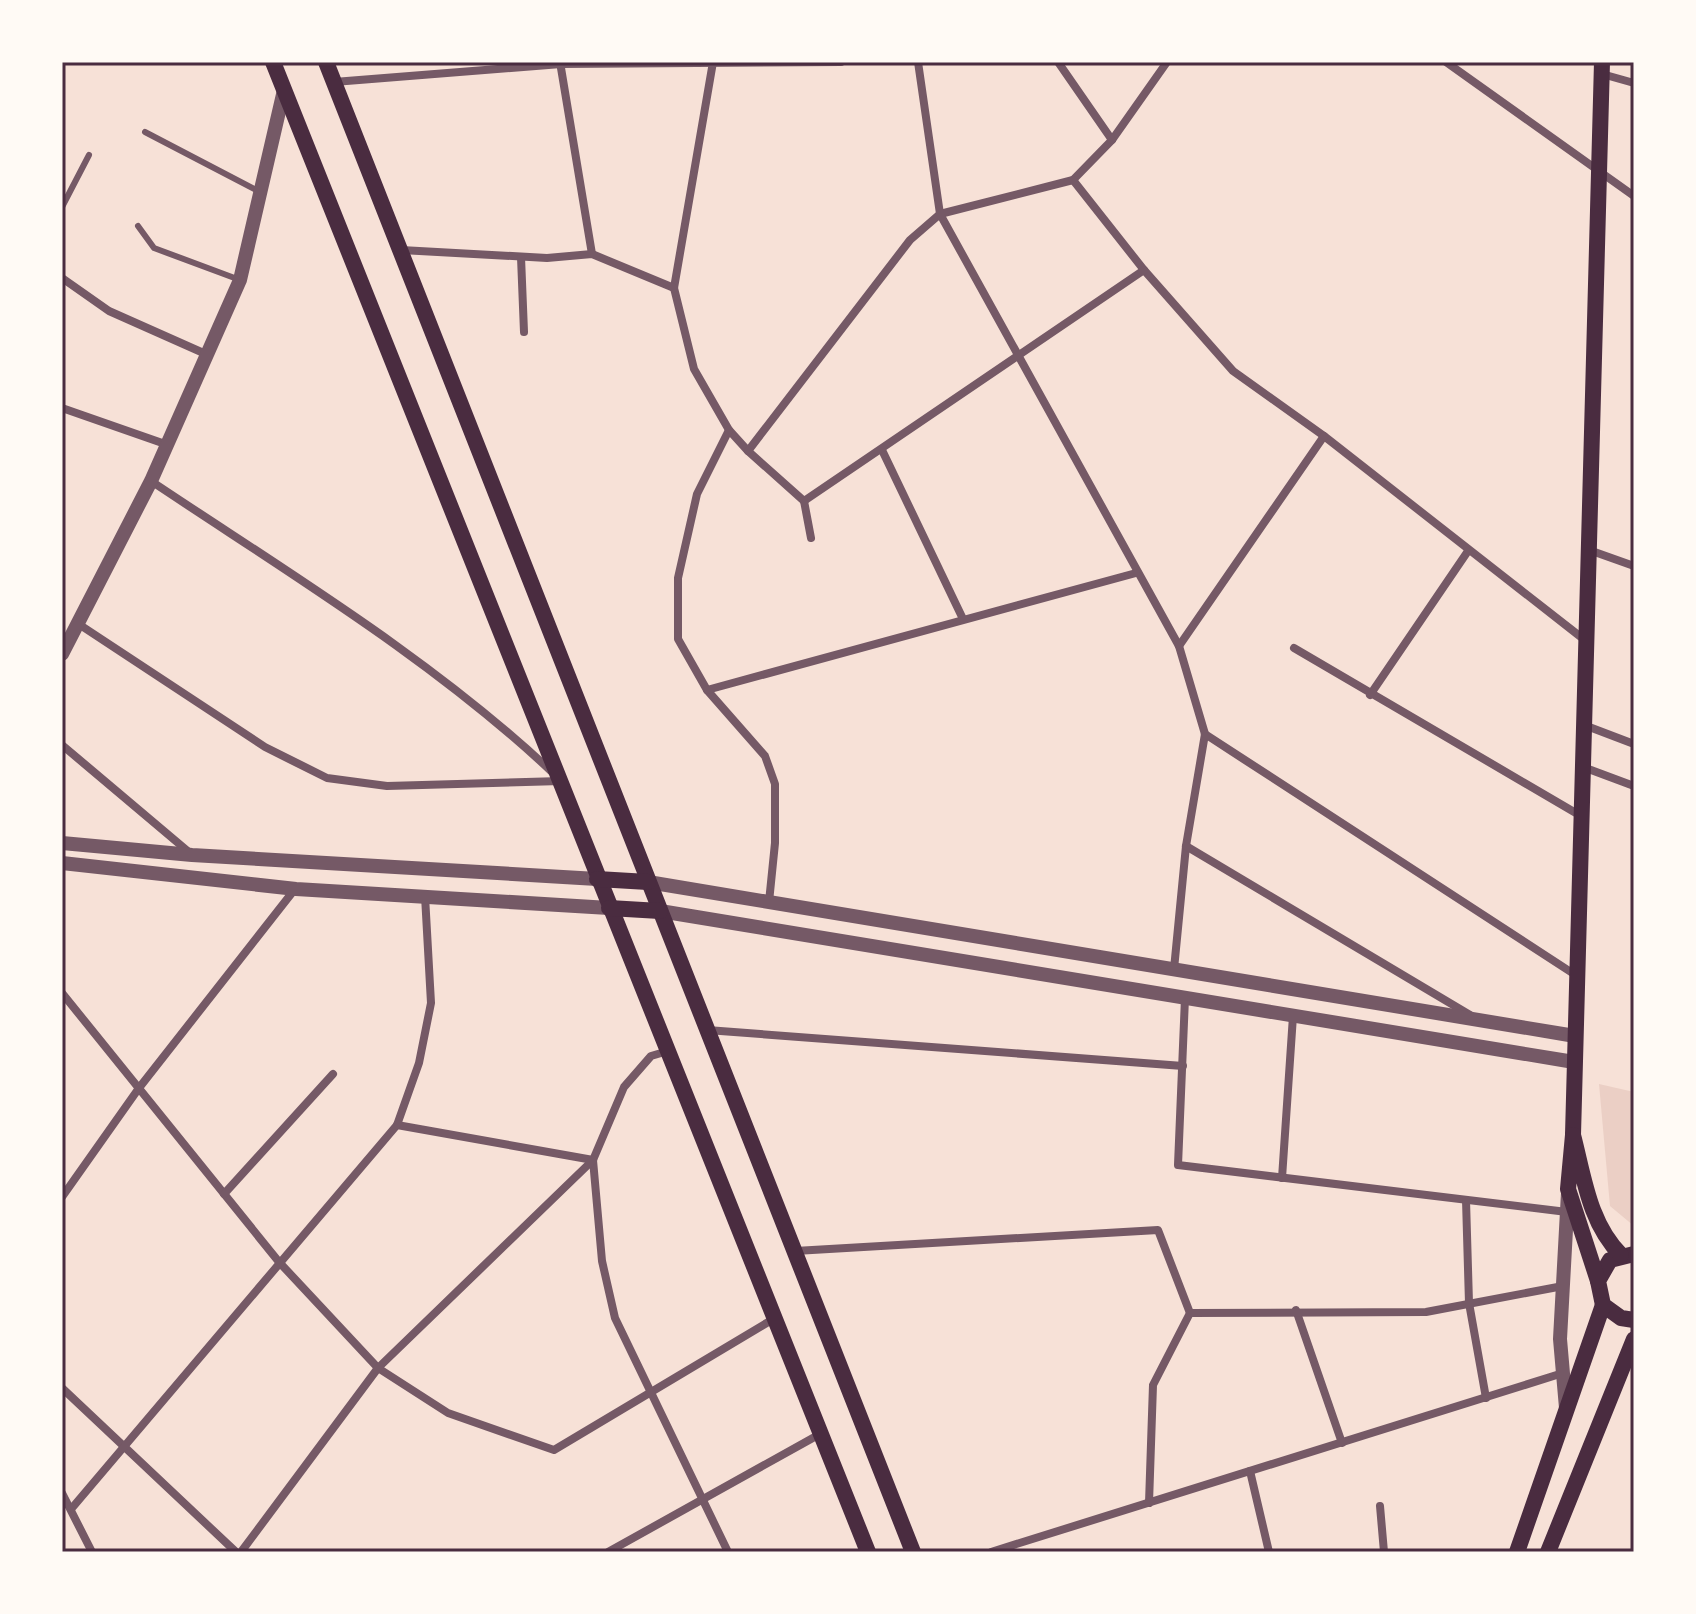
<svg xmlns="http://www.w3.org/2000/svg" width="1696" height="1614" viewBox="0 0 1696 1614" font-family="'Varela Round',sans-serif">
<rect width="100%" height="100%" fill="#f7e1d7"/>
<!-- green -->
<polygon fill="#ebcfc5" points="1599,1084 1634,1092 1634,1226 1610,1206"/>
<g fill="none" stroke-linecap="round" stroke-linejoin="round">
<!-- service -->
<g stroke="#755966" stroke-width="6">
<polyline points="145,132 258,191"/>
<polyline points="62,207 89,155"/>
<polyline points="138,226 154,248 240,280"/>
</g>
<!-- minor -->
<g stroke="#755966" stroke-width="8">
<polyline points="560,62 592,254"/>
<polyline points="713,62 674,288 694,369 729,430 748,451 910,240 940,214 1073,180 1112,140 1167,62"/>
<polyline points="918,62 940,214 1179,646 1205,734 1186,846 1174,969"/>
<polyline points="1058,62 1112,140"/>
<polyline points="1446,62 1634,196"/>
<polyline points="1602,74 1634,83"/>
<polyline points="334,82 561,64 841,62"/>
<polyline points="1073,180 1144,270 1233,371 1324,436 1586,641"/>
<polyline points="401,250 547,258 592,254 674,288"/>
<polyline points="521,257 524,332"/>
<polyline points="62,278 109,311 208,355"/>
<polyline points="62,408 168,445"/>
<polyline points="729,430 697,494 678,578 678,639 707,690 765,756 775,784 775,843 769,902"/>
<polyline points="882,450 963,619"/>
<polyline points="748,451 804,501 1144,270"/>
<path d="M 151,481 C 287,572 432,659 551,771"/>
<polyline points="804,501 811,538"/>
<polyline points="1589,550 1634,566"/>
<polyline points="77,623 265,747 327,778 387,786 561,781"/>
<polyline points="1179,646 1324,436"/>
<polyline points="1294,648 1581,816"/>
<polyline points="707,690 1136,573"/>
<polyline points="1370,695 1468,551"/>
<polyline points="1584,725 1634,744"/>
<polyline points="1205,734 1577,976"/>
<polyline points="62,745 190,853"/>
<polyline points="1583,767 1634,786"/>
<polyline points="1186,846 1470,1015"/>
<polyline points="62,993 279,1262 378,1368 448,1413 554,1450 775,1318"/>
<polyline points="1185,998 1178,1165 1567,1212"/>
<polyline points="707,1030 1183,1066"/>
<polyline points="668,1051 651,1056 624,1087 593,1160 602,1261 615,1318 728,1552"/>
<polyline points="397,1125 593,1160"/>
<polyline points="1282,1178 1293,1016"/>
<polyline points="224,1194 333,1074"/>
<polyline points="62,1197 139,1088 295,889"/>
<polyline points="1466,1200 1469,1303 1486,1398"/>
<polyline points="795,1251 1158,1230 1190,1313"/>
<polyline points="1296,1310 1342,1443"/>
<polyline points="62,1388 236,1552"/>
<polyline points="1250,1471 1269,1552"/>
<polyline points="62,1493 92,1552"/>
<polyline points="1149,1503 1153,1385 1190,1313 1426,1312 1563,1286"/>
<polyline points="1380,1506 1384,1552"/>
<polyline points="72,1508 397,1125 419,1063 431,1003 425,896"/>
<polyline points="241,1552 378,1368 593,1160"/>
<polyline points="608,1552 820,1434"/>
<polyline points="991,1552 1563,1373"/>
</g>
<!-- tertiary -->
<g stroke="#755966" stroke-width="14">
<polyline points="62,654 151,481 240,280 284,90"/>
<polyline points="62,843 192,855 597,879"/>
<polyline points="62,863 296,889 609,908"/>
<polyline points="648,882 1575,1036"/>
<polyline points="660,911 1574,1062"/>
<polyline points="1566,1408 1560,1339 1568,1193"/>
</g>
<!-- secondary -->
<g stroke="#4a2c40" stroke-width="16">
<polyline points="273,62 868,1552"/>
<polyline points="326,62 913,1552"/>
<polyline points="597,879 648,882"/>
<polyline points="609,908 660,911"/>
<polyline points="1573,1135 1602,62"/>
<polyline points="1634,1254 1610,1260 1598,1281 1603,1305 1621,1318 1634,1320"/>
<path d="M 1598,1281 L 1568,1189 L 1573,1135 C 1584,1177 1589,1223 1621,1255"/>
<polyline points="1517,1552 1603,1305"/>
<polyline points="1548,1552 1634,1339"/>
</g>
</g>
<!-- border -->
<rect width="1696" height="1614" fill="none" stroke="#fffaf5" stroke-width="128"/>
<rect x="64" y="64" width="1568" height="1486" fill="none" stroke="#4a2c40" stroke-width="3"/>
</svg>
